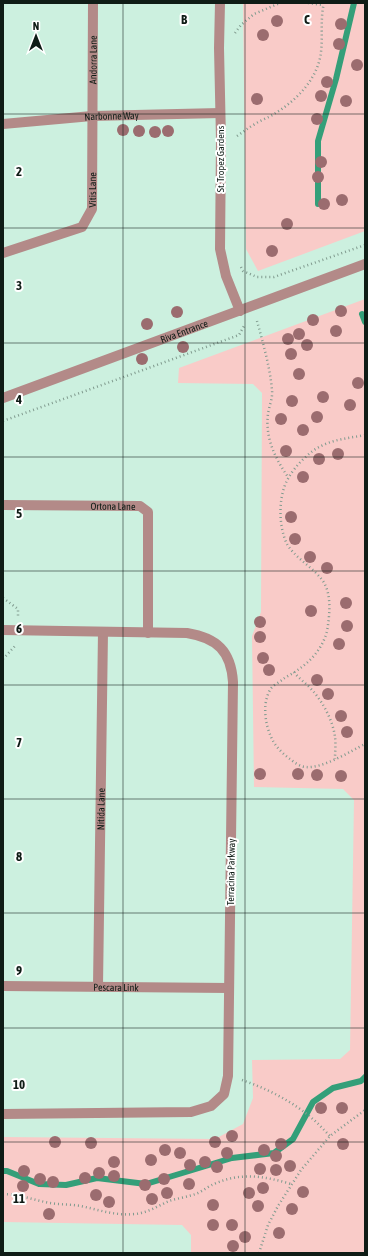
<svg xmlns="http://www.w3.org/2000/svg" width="368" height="1256" viewBox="0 0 368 1256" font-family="'Asap Condensed',sans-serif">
<rect width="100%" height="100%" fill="#ccf0df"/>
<!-- green -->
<g fill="#f9cbc8">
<polygon points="243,3 365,3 365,231 258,271 246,249"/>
<polygon points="365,299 365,1253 191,1253 191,1235 182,1225 3,1222 3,1137 215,1139 243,1124 253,1098 252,1060 340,1059 350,1050 354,800 343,789 254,787 252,636 261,612 262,393 253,384 178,383 179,368"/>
</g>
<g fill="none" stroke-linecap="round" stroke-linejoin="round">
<!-- stream -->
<g stroke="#349f79" stroke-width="6">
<polyline points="318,204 318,141 336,79 354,3"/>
<polyline points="362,314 365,322"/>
<polyline points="3,1171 7,1171 39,1184 66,1185 97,1178 146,1184 232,1158 274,1153 293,1139 313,1102 333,1088 361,1081 365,1077"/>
</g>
<!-- path -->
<g stroke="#819b8f" stroke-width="2.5" stroke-dasharray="1 3" stroke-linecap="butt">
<polyline points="308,3 323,5"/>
<polyline points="235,33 241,25 254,14 280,3"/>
<path d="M 237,136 C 243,132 248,128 255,124 C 261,120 268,118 274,114 C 296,101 318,79 321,52 C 323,36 320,19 324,3"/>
<polyline points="241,267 243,271 257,277 274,277 365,245"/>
<path d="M 257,321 C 263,343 270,367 272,390 C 273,398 269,406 268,414 C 265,438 275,458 288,477"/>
<polyline points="3,421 239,335 244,326"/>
<path d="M 365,435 C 350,438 335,439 321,446 C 310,451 295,466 289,477 C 278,494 278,526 287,544 C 296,559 313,567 323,581 C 331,593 330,611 328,625 C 326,643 314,659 299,669 C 294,673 287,676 282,680 C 278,683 272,686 270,690 C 262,704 265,725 272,739 C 276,747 283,754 290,759 C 295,763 301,767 306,767 C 322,769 351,751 365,744"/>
<polyline points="3,598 18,609 18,616"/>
<polyline points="3,659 15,646"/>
<path d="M 294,672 C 299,679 306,683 312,690 C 323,702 333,721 335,737 C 336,744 335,752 335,759"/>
<path d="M 242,1080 C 265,1088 288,1099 308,1115 C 316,1121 323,1129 330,1136"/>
<path d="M 3,1194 C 17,1194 31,1199 45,1202 C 57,1205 69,1204 81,1206 C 99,1210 116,1216 135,1214 C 147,1213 158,1206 169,1201 C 178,1198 189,1197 198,1193 C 204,1190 209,1186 214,1184 C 241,1172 264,1176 291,1184"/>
<polyline points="259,1253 268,1225 278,1206 301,1170 330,1136 365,1110"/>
</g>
<!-- service -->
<g stroke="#b38a88" stroke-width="10">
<path id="s1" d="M 3,505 L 140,506 L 148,512 L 148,633"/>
<path id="s2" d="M 98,986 L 103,632"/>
</g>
<!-- minor -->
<g stroke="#b38a88" stroke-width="10">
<polyline points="220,3 219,48 221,140 220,249 226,276 240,311"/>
<path id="s3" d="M 3,124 L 92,116 L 220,113"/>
<path id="s4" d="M 3,253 L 82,227 L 92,209 L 93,3"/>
<path id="s5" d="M 3,398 L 365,264"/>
<path d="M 3,630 L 187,633 C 217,638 231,651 233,682 L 228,1076 L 224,1094 L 211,1106 L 191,1112 L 3,1114"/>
<path id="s6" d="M 3,986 L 229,988"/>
</g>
</g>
<!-- trees -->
<g fill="#9b6c6f">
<circle cx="277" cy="21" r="6"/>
<circle cx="341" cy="24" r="6"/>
<circle cx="263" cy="35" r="6"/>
<circle cx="339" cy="44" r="6"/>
<circle cx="357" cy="65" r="6"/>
<circle cx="327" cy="82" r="6"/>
<circle cx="321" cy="96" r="6"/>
<circle cx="257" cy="99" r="6"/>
<circle cx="346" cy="101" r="6"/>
<circle cx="317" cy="119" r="6"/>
<circle cx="123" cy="130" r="6"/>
<circle cx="139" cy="131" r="6"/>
<circle cx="168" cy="131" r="6"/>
<circle cx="155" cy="132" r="6"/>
<circle cx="321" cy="162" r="6"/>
<circle cx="318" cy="177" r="6"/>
<circle cx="342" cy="200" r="6"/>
<circle cx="324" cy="204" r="6"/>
<circle cx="287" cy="224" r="6"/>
<circle cx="272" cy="251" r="6"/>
<circle cx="341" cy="311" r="6"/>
<circle cx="177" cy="312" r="6"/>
<circle cx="313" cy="320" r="6"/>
<circle cx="147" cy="324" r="6"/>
<circle cx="336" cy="331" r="6"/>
<circle cx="299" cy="334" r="6"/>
<circle cx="288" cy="339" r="6"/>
<circle cx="307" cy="345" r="6"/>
<circle cx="183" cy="347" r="6"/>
<circle cx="291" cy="354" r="6"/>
<circle cx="142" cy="359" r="6"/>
<circle cx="299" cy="374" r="6"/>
<circle cx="358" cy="383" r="6"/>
<circle cx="323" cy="397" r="6"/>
<circle cx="292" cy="401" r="6"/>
<circle cx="350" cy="405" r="6"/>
<circle cx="317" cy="417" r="6"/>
<circle cx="281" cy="419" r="6"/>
<circle cx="303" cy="430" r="6"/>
<circle cx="286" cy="451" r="6"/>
<circle cx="338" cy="454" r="6"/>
<circle cx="319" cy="459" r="6"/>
<circle cx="303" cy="477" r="6"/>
<circle cx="291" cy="517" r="6"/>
<circle cx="295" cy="539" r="6"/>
<circle cx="310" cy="557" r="6"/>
<circle cx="327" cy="568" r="6"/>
<circle cx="346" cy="603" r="6"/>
<circle cx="311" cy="611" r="6"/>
<circle cx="260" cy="622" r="6"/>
<circle cx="347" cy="626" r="6"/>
<circle cx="260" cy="637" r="6"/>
<circle cx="339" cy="644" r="6"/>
<circle cx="263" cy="658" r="6"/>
<circle cx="269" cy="670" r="6"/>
<circle cx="317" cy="680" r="6"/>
<circle cx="328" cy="694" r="6"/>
<circle cx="341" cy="716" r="6"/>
<circle cx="347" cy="732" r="6"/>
<circle cx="260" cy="774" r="6"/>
<circle cx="298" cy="774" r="6"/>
<circle cx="317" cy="775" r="6"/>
<circle cx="341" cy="776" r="6"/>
<circle cx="321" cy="1108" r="6"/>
<circle cx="342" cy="1108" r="6"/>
<circle cx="232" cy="1136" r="6"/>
<circle cx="55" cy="1142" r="6"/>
<circle cx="215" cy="1142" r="6"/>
<circle cx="91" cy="1143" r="6"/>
<circle cx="281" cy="1144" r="6"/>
<circle cx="343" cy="1144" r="6"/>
<circle cx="165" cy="1150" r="6"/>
<circle cx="264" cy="1150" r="6"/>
<circle cx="180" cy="1153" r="6"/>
<circle cx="227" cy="1153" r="6"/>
<circle cx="276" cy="1156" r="6"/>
<circle cx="151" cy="1160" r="6"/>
<circle cx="114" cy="1162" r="6"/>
<circle cx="205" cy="1162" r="6"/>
<circle cx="190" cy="1165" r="6"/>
<circle cx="290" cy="1166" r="6"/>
<circle cx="217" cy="1167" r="6"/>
<circle cx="260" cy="1169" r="6"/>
<circle cx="276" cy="1170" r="6"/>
<circle cx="24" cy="1171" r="6"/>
<circle cx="99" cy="1173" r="6"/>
<circle cx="114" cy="1176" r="6"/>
<circle cx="85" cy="1178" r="6"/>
<circle cx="40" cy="1179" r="6"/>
<circle cx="164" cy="1179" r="6"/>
<circle cx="53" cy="1182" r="6"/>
<circle cx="189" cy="1184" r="6"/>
<circle cx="145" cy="1185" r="6"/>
<circle cx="23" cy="1186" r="6"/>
<circle cx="263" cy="1188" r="6"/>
<circle cx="303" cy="1192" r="6"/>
<circle cx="167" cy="1193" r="6"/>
<circle cx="249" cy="1193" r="6"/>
<circle cx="96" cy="1195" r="6"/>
<circle cx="152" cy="1199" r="6"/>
<circle cx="109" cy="1202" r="6"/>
<circle cx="213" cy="1205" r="6"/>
<circle cx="258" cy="1206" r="6"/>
<circle cx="292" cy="1209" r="6"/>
<circle cx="49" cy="1214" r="6"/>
<circle cx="213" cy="1225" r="6"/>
<circle cx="232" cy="1225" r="6"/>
<circle cx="279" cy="1233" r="6"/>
<circle cx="245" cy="1237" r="6"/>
<circle cx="233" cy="1246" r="6"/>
</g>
<!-- grid -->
<path fill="none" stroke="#0f1c16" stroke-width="1" stroke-opacity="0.55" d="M 123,3 L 123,1253M 245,3 L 245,1253M 3,114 L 365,114M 3,228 L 365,228M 3,343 L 365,343M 3,457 L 365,457M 3,571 L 365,571M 3,685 L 365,685M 3,799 L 365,799M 3,913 L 365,913M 3,1028 L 365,1028M 3,1142 L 365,1142"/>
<g text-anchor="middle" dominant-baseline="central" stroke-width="4" stroke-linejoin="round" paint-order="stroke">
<!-- street labels -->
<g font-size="10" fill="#0f1c16" stroke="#fff">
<text stroke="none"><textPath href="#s4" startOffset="253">Andorra Lane</textPath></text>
<text stroke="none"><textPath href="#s3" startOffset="109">Narbonne Way</textPath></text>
<text transform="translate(220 159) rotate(-90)">St. Tropez Gardens</text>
<text stroke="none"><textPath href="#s4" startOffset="123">Vitis Lane</textPath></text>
<text stroke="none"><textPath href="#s5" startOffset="193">Riva Entrance</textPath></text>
<text stroke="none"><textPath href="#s1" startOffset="110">Ortona Lane</textPath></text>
<text stroke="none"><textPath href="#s2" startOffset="177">Nitida Lane</textPath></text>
<text transform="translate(231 872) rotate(-89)">Terracina Parkway</text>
<text stroke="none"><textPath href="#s6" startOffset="113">Pescara Link</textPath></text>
</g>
</g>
<g font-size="13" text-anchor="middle" font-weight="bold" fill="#0f1c16" stroke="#fff" stroke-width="4" stroke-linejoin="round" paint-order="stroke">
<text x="184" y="24">B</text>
<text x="307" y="24">C</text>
<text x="19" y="176">2</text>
<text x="19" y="290">3</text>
<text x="19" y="404">4</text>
<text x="19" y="518">5</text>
<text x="19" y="633">6</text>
<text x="19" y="747">7</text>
<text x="19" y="861">8</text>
<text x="19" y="975">9</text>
<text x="19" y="1089">10</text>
<text x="19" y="1203">11</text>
</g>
<!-- border -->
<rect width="368" height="1256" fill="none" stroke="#0f1c16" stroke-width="8"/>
<!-- north arrow -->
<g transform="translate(36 36)" stroke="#ffffff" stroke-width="3" paint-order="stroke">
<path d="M0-3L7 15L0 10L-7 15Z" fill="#0f1c16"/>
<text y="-6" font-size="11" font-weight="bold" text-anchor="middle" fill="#0f1c16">N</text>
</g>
</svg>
